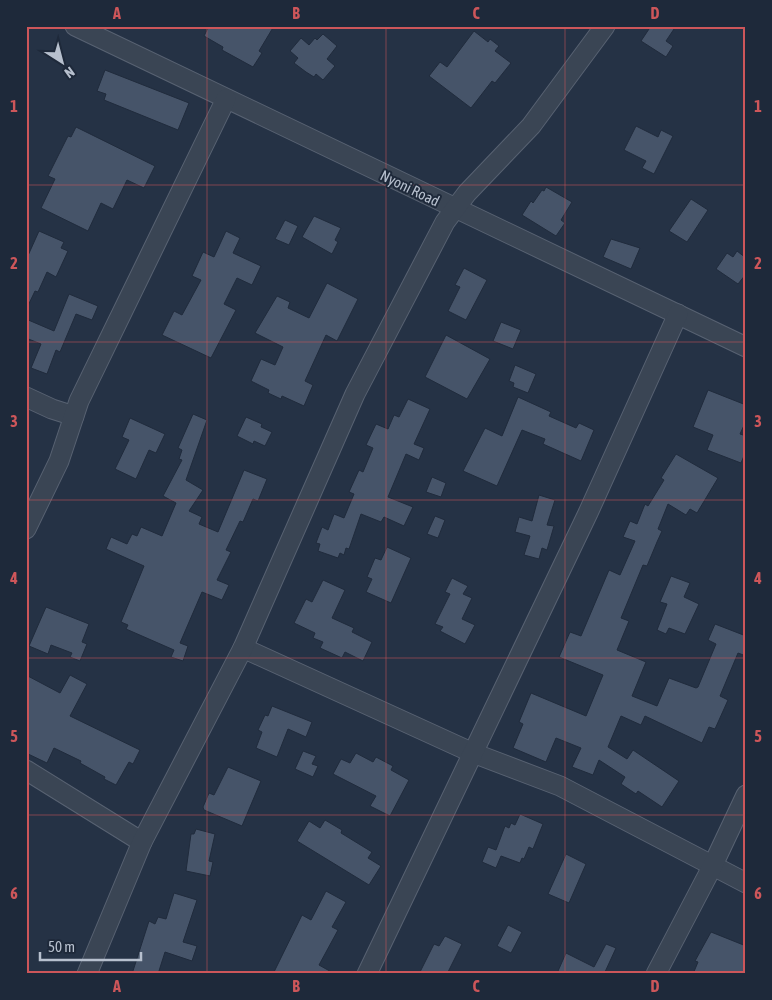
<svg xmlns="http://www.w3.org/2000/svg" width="772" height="1000" viewBox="0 0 772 1000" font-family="'Asap Condensed',sans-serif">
<rect width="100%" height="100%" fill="#253245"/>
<!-- building -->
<g fill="#465469" stroke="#202b3c">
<polygon points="209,26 274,26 259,51 262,53 253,67 222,50 223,47 204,36"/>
<polygon points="651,26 676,26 666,41 673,46 666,57 641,41"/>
<polygon points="474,31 488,42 490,39 499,46 495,51 511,63 495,83 492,81 471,108 429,76 440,62 447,67"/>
<polygon points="323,34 337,46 327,59 335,66 323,80 316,74 314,77 306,72 294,63 298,58 290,51 301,38 309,45 315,38 317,40"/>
<polygon points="105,70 189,103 178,130 104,100 106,94 97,91"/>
<polygon points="636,126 658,137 661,130 673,136 654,174 642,168 646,161 624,150"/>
<polygon points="76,127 155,166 144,188 127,180 113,209 101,203 88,231 41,208 55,179 48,176 68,136 71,137"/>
<polygon points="546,187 572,202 561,220 565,223 556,236 522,215 531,201 533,203 542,190 544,191"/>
<polygon points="691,199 708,210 687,242 669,231"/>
<polygon points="314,216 341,228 335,240 338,242 332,254 302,237"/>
<polygon points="285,220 298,226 289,245 275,239"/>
<polygon points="39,231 64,242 61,248 68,251 56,277 47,272 38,292 35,291 26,310 26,260"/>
<polygon points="226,231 240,238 233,253 261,266 252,285 237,278 224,304 236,310 211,358 162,335 174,311 182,315 201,280 192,276 203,252 214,257"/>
<polygon points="611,239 640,248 631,269 603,257"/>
<polygon points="737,251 746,258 746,274 738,284 716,269 727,253 733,257"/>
<polygon points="464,268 487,280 466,320 448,311 460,287 455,285"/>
<polygon points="327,283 358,299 337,341 326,335 305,381 313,385 304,406 282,396 281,399 268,393 269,390 251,381 261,359 275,365 283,347 255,333 277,296 290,302 288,308 309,318"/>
<polygon points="69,294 98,306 92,320 76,314 60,352 56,350 47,374 31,368 41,344 26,338 26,319 54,331"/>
<polygon points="501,322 521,330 513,349 493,341"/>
<polygon points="446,335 490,359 467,399 425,377"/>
<polygon points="515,365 536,374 528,393 513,387 514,383 509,381"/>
<polygon points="708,390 746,405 746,421 740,434 746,436 746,451 741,463 707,450 713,435 693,427"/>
<polygon points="518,397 551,412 549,416 576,428 579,423 594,430 581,461 543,444 545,439 522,430 497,486 463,471 485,428 502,436"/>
<polygon points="408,399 430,409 414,444 424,448 419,460 406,454 388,497 413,507 404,526 384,517 381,522 361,514 349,549 346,548 344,555 340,553 338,558 318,551 320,544 316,543 322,527 328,530 334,514 344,518 354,494 349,492 359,470 363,472 373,448 366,445 376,424 388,429 394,415 399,417"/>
<polygon points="193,414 207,420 186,480 203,490 189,511 202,517 199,524 218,532 244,470 267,479 258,501 253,499 243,522 240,521 226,550 231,552 217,580 229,585 222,600 202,592 180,643 188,646 183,661 171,657 174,650 126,629 128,625 121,622 144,566 106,549 111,537 127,544 132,534 137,536 141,527 162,536 176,503 163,496 182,460 179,459 182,450 178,448"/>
<polygon points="246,417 262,424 261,427 272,432 265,446 254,441 253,444 237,436"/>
<polygon points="130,418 165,434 156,453 149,450 136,479 115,469 129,440 122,437"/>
<polygon points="676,454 718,478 697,513 690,509 686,515 668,504 658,529 662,531 657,542 647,566 643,565 621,618 629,621 617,650 646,662 632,696 657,706 669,678 696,688 698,687 716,644 708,640 715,624 746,636 746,656 738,653 720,696 728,700 715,729 709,727 702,743 645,716 641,725 621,716 608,747 627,759 633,750 679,781 662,807 638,791 636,794 621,784 625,777 599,760 593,775 572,767 581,748 556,738 546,762 513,748 523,724 519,722 531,693 586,716 603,675 559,657 570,632 581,636 609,570 620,575 635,541 623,537 630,521 637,524 645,504 648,506 664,480 661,478"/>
<polygon points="432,477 446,483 441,497 426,492"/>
<polygon points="539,495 555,500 547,525 554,526 547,550 542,548 539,559 524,555 530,536 515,532 519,517 532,521"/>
<polygon points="435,516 445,520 438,538 427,534"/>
<polygon points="387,547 411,558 391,603 366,592 372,579 367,577 375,558 381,560"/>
<polygon points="671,576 690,583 684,597 699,604 685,634 669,628 666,634 657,630 667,604 660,602"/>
<polygon points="452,578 468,586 463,594 472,598 462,619 475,625 465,644 440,631 443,627 435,624 450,594 445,592"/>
<polygon points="323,580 345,590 332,618 354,628 352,632 372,642 363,661 345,652 342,658 320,648 323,642 313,638 315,633 294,623 306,599 312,602"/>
<polygon points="46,607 89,624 82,642 87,644 80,661 70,657 72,653 51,645 48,654 29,646"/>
<polygon points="26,675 60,693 70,675 87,684 70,716 140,750 133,764 129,762 116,785 104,779 105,777 80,763 81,761 54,748 47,763 26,753"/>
<polygon points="272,706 312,722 306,737 288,729 277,757 256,748 262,732 258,730 265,715 268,716"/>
<polygon points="303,751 316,756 312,764 318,766 313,777 295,769"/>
<polygon points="356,753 373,762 376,757 393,766 391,770 409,780 390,816 370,806 376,796 333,774 341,759 350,763"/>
<polygon points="228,767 261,781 242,826 204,810 203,807 209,793 214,795"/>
<polygon points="520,814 543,824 533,849 529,847 524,859 522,858 520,863 501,856 496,868 482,862 488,847 496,850 505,826 509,828 511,823 515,825"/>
<polygon points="325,820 342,830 341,833 372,852 368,858 381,866 369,885 297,841 309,821 320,828"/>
<polygon points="196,829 215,834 209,861 213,862 210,876 186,871 191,834 194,834"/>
<polygon points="566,854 586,864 569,903 548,894"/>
<polygon points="326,891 346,902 332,927 338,930 319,965 335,974 273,974 302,915 311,920"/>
<polygon points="174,893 197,900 183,942 197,946 192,961 165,952 158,974 132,974 149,921 155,924 158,917 166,919"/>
<polygon points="508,925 522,932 511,953 497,946"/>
<polygon points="711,932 746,946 746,974 693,974 698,962 695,961"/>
<polygon points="445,936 462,944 447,974 419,974 434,944 439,946"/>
<polygon points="606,944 616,948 605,972 608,974 564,974 558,971 566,953 594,967"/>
</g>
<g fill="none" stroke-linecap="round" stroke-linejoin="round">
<!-- minor casing -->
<g stroke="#586272" stroke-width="21">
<g id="minor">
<polyline points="75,26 746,347"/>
<polyline points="26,397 52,409 74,416"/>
<polyline points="26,529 59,461 79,401 226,99"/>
<polyline points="243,648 473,753 560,786 746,883"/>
<polyline points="26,770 142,842"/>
<polyline points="87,974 142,842 243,648 355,394 445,222 467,193 531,126 605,26"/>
<polyline points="367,974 588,513 678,314"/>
<polyline points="656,974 712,867 746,795"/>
</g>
</g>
<!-- minor -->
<use href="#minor" stroke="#3a4554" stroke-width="19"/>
</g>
<!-- grid -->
<path fill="none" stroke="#cd565a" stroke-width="1" stroke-opacity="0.55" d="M 207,26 L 207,974M 386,26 L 386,974M 565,26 L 565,974M 26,185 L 746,185M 26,342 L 746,342M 26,500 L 746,500M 26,658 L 746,658M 26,815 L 746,815"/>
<g text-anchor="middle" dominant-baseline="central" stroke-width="4" stroke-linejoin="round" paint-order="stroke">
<!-- street labels -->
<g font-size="15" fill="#b7c0ce" stroke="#1e293a">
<text transform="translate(410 188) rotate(26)">Nyoni Road</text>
</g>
</g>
<!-- border -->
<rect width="772" height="1000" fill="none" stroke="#1e293a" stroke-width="55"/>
<!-- north arrow -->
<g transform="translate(62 62) rotate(144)" stroke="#1e293a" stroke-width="4" paint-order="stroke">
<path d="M0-4L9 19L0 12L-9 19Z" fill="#b7c0ce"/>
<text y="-8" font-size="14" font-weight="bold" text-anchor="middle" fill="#b7c0ce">N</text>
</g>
<!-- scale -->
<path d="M40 952v8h101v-8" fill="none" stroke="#b7c0ce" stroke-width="2.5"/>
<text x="48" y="952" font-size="15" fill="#b7c0ce" stroke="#1e293a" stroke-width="4" paint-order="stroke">50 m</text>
<rect x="28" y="28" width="716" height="944" fill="none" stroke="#cd565a" stroke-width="2"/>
<g font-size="16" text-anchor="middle" font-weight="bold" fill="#cd565a">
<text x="117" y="19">A</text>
<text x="296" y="19">B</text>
<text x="476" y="19">C</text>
<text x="655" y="19">D</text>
<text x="14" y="112">1</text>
<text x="758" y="112">1</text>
<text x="14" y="269">2</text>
<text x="758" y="269">2</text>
<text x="14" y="427">3</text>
<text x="758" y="427">3</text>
<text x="14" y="584">4</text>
<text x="758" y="584">4</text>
<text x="14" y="742">5</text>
<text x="758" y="742">5</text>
<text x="14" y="899">6</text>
<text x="758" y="899">6</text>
<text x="117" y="992">A</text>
<text x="296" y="992">B</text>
<text x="476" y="992">C</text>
<text x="655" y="992">D</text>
</g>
</svg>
